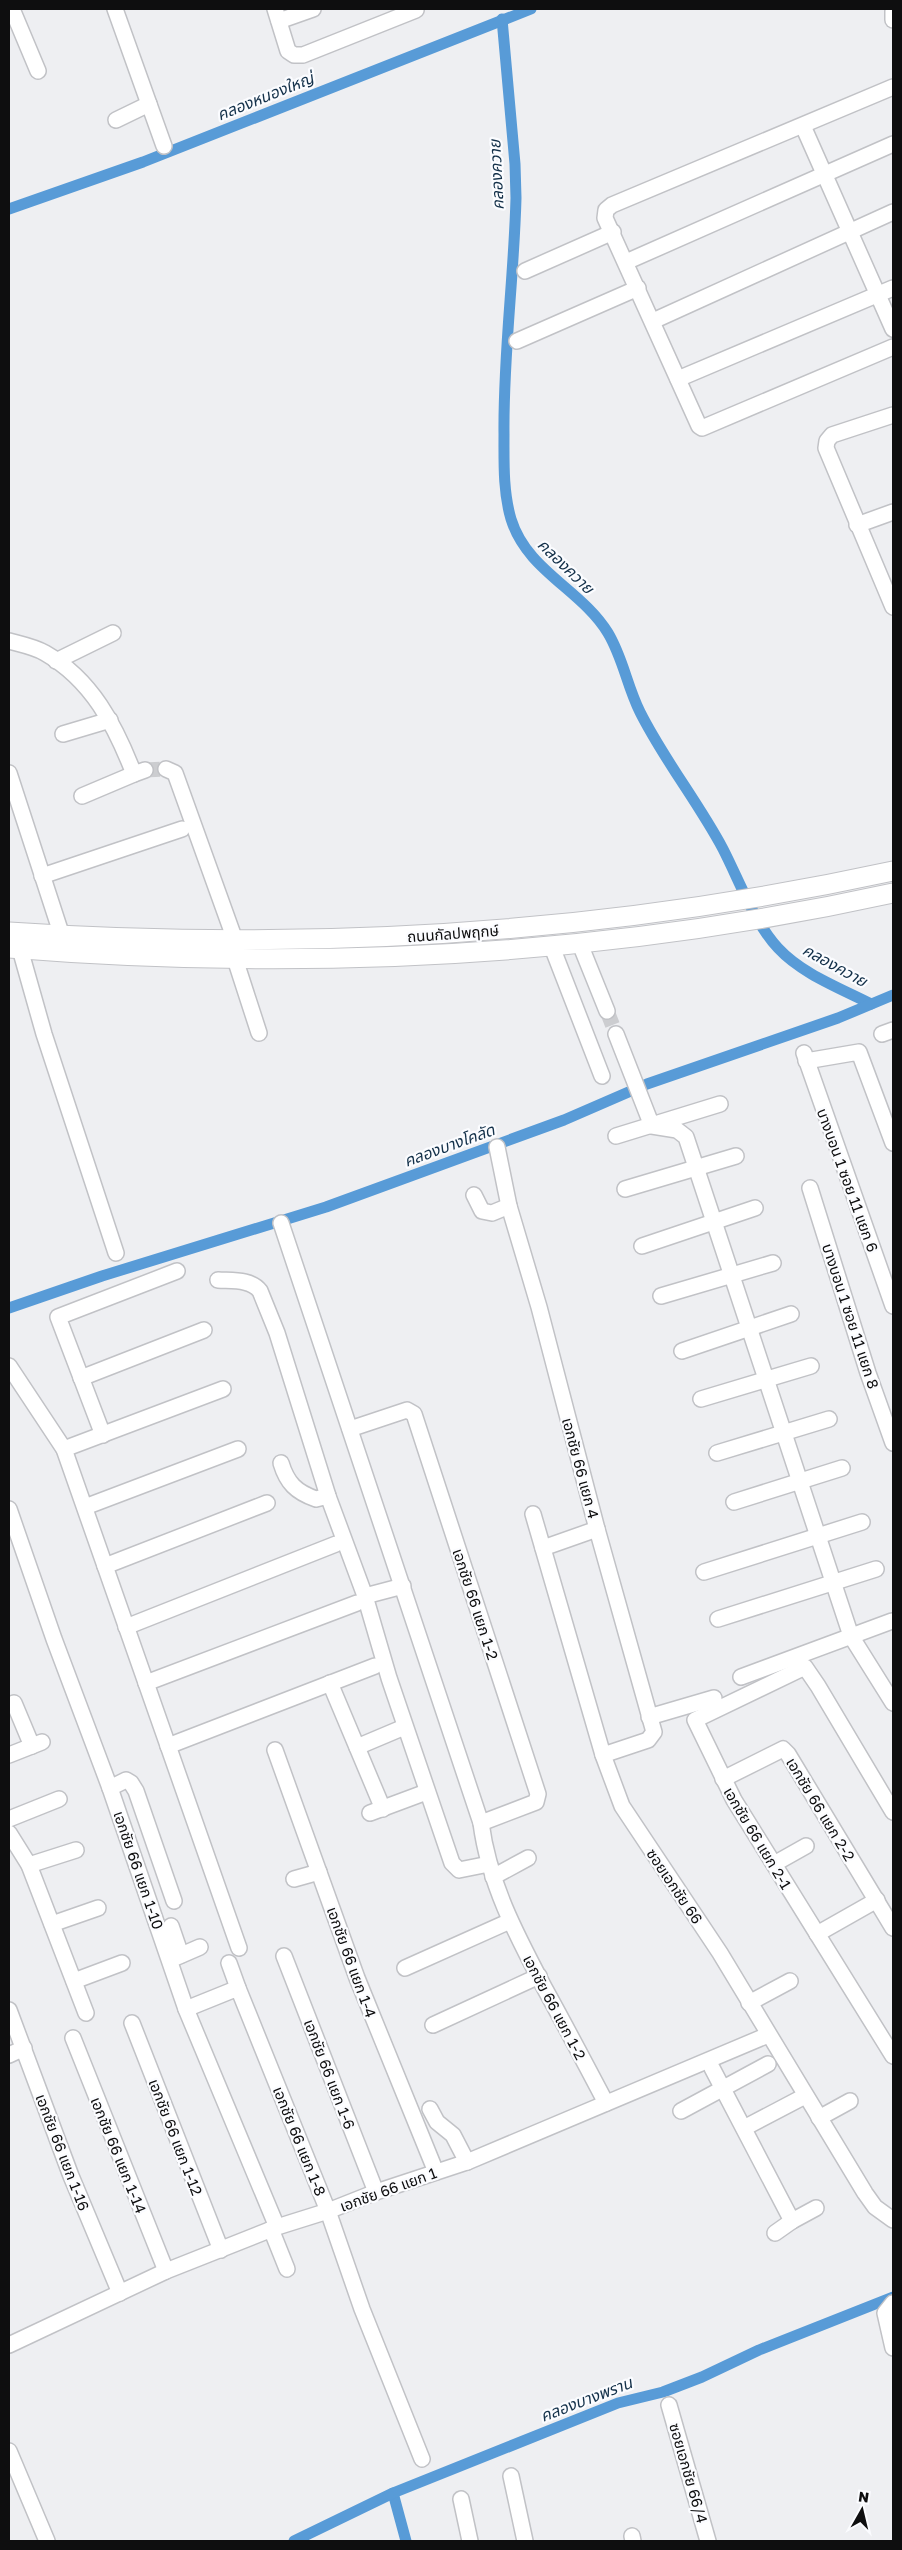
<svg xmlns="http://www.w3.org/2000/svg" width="902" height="2550" viewBox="0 0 902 2550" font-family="'Golos Text','Noto Sans Thai',sans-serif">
<rect width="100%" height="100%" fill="#eeeff2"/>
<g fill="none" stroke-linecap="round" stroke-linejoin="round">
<!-- canal -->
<g stroke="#589bd7" stroke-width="11">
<path d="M 502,19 L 515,164 L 516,198 C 514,277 503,356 504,434 C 504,462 503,492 511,519 C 527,571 581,589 608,633 C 623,658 627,686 640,712 C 664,760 698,802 723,849 C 739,880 755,924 778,948 C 802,974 840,988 871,1004"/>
<polyline points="9,209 143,162 531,9"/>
<polyline points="9,1308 102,1276 326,1207 564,1120 647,1084 838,1018 893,995"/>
<polyline points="393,2493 406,2541"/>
<polyline points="294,2541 393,2493 618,2403 663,2392 702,2377 759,2350 893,2297"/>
</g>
<!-- minor-tunnel -->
<g stroke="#cccdd0" stroke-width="15" stroke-dasharray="15 8" stroke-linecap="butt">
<polyline points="145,770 166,769"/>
<polyline points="607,1011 616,1034"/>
</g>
<!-- minor casing -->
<g stroke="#c1c2c6" stroke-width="18">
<g id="minor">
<polyline points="12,9 38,71"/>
<polyline points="115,9 164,146"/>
<polyline points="275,9 288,51 294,55 303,55 416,10"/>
<polyline points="893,11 893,20"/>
<polyline points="279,21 313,9"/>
<polyline points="893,87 612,205 606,210 605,218 699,426 702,428 893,347"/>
<polyline points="116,120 149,104"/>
<polyline points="803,126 893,329"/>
<polyline points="626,262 893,144"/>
<polyline points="525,271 613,232"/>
<polyline points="653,321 893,212"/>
<polyline points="517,341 638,288"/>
<polyline points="678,379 893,288"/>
<polyline points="893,415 832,435 827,441 826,448 893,607"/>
<polyline points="857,525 893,512"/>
<path d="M 9,641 C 20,644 35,647 45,653 C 92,680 115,725 134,774 L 145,770"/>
<polyline points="56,661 113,633"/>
<polyline points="63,734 110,720"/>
<polyline points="166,769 175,773 235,940"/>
<polyline points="9,773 62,936"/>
<polyline points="82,796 134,774"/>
<polyline points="42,876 182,829"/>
<polyline points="580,944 607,1011"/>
<polyline points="552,947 602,1076"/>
<polyline points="20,949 44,1034 116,1253"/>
<polyline points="235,959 259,1033"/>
<polyline points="616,1034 652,1126 677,1130 686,1137 851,1636 893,1703"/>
<polyline points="882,1034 893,1030"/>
<polyline points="804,1053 893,1306"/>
<polyline points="806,1061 859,1052 893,1143"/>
<polyline points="616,1136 720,1104"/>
<polyline points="497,1147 509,1206 539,1307 597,1529 654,1732 648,1740 603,1755"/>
<polyline points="810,1188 868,1373 893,1443"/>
<polyline points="625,1189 736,1156"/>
<polyline points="474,1195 482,1211 492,1213 509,1206"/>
<path d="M 281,1223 L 481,1823 C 489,1884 517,1936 545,1989 C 566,2027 586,2065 606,2103"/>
<polyline points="642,1246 755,1208"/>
<path d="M 218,1280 C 232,1281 251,1279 260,1291 L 277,1333 L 328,1496 L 365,1596 L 389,1678 L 452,1863 L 459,1870 L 489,1864"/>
<polyline points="661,1296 773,1263"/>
<polyline points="682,1351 791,1314"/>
<polyline points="9,1366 64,1449 239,1948"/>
<polyline points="81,1378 204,1330"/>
<polyline points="701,1399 811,1366"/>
<polyline points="350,1429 407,1410 414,1414 538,1794 536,1802 481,1823"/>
<polyline points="103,1435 58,1317 177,1271"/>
<polyline points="64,1449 223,1389"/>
<polyline points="717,1453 829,1419"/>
<path d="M 281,1463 C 287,1483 296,1492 316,1499 L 328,1496"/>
<polyline points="734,1502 842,1468"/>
<polyline points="85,1507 238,1449"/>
<polyline points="9,1509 54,1639 110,1788 186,2009 277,2227"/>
<polyline points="533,1514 603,1755 622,1806 720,1953 865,2193 875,2207 893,2220"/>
<polyline points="543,1548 597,1529"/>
<polyline points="105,1566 267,1503"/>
<polyline points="704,1572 862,1522"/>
<polyline points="365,1596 403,1586"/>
<polyline points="718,1619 876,1569"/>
<polyline points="126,1627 336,1544"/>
<polyline points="741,1677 892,1621"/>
<polyline points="146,1683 357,1603"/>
<polyline points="330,1683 383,1809"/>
<polyline points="14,1703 32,1746"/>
<polyline points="649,1717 714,1698"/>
<polyline points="168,1746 375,1666"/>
<polyline points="357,1747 402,1728"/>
<polyline points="275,1750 357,1978 436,2172"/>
<polyline points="9,1755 42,1742"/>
<polyline points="723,1779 783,1749 788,1754 893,1928"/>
<polyline points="110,1788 126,1780 131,1783 136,1791 174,1901"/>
<polyline points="893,1812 818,1686 805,1667 695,1720 734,1800 893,2056"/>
<polyline points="370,1813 421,1794"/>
<polyline points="9,1819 59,1799"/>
<polyline points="9,1833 29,1865 86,2013"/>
<polyline points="774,1864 806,1846"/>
<polyline points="29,1865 76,1850"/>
<polyline points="493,1877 528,1858"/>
<polyline points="294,1879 319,1872"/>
<polyline points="52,1924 98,1908"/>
<polyline points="171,1926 181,1955"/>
<polyline points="817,1934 877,1900"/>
<polyline points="284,1956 376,2192"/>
<polyline points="170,1960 200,1947"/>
<polyline points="229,1963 238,1988"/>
<polyline points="405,1968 510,1921"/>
<polyline points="74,1981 122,1963"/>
<polyline points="749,2003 790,1981"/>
<polyline points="186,2009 238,1988 328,2211 362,2309 422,2459"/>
<polyline points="9,2010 71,2176 120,2293"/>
<polyline points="132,2023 221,2250"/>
<polyline points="433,2025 539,1976"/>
<polyline points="73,2038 166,2271"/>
<polyline points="9,2055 24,2048"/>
<polyline points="712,2068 792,2221"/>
<polyline points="430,2109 437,2122 453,2135 467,2162"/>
<polyline points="681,2111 768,2064"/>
<polyline points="819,2118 850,2101"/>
<polyline points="744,2128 805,2096"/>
<polyline points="271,2229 287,2269"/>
<polyline points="775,2233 792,2221 816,2208"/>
<polyline points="893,2303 885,2313 893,2348"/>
<polyline points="9,2345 166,2271 277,2227 328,2211 376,2192 467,2162 768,2035"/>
<polyline points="669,2405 708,2541"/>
<polyline points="9,2451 47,2541"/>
<polyline points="511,2476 525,2541"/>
<polyline points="461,2499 470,2541"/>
<polyline points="632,2536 633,2541"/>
</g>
</g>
<!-- major casing -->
<g stroke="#c1c2c6" stroke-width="21">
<g id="major">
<path d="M 9,932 C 305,952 603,934 893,871"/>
<path d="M 9,948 C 305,972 602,957 893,893"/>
</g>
</g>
<!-- minor -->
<use href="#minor" stroke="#fff" stroke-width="15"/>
<!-- major -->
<use href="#major" stroke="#fff" stroke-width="19"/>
</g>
<g text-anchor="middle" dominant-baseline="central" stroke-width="4.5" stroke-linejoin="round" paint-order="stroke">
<!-- street labels -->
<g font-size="15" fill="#0e0e0f" stroke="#fbfcff">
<text transform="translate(453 933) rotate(-4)">ถนนกัลปพฤกษ์</text>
<text transform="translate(848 1180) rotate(70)">บางบอน 1 ซอย 11 แยก 6</text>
<text transform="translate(851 1316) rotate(72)">บางบอน 1 ซอย 11 แยก 8</text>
<text transform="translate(581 1468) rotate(75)">เอกชัย 66 แยก 4</text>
<text transform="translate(476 1604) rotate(72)">เอกชัย 66 แยก 1-2</text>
<text transform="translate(821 1809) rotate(59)">เอกชัย 66 แยก 2-2</text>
<text transform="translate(758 1838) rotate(59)">เอกชัย 66 แยก 2-1</text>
<text transform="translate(139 1870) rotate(71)">เอกชัย 66 แยก 1-10</text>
<text transform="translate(675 1886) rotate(56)">ซอยเอกชัย 66</text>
<text transform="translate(352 1962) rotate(70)">เอกชัย 66 แยก 1-4</text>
<text transform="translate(555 2007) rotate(62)">เอกชัย 66 แยก 1-2</text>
<text transform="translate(330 2074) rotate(69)">เอกชัย 66 แยก 1-6</text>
<text transform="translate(176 2137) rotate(69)">เอกชัย 66 แยก 1-12</text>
<text transform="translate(300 2141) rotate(68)">เอกชัย 66 แยก 1-8</text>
<text transform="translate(63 2152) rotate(69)">เอกชัย 66 แยก 1-16</text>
<text transform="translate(119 2155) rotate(68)">เอกชัย 66 แยก 1-14</text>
<text transform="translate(388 2189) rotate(-20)">เอกชัย 66 แยก 1</text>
<text transform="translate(689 2473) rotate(74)">ซอยเอกชัย 66/4</text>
</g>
<!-- water labels -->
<g font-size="16" font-style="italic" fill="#133049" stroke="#fbfcff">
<text transform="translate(265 96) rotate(-22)">คลองหนองใหญ่</text>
<text transform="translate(496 175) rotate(-93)">คลองควาย</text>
<text transform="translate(566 566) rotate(44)">คลองควาย</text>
<text transform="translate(835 965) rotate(29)">คลองควาย</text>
<text transform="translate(449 1145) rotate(-20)">คลองบางโคลัด</text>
<text transform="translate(586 2399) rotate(-21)">คลองบางพราน</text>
</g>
</g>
<!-- border -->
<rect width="902" height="2550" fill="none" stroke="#0e0e0f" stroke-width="20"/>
<!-- north arrow -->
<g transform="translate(862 2510) rotate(8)" stroke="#fbfcff" stroke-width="4" paint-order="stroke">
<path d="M0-4L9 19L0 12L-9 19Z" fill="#0e0e0f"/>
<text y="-8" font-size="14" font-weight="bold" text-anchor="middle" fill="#0e0e0f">N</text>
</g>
</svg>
